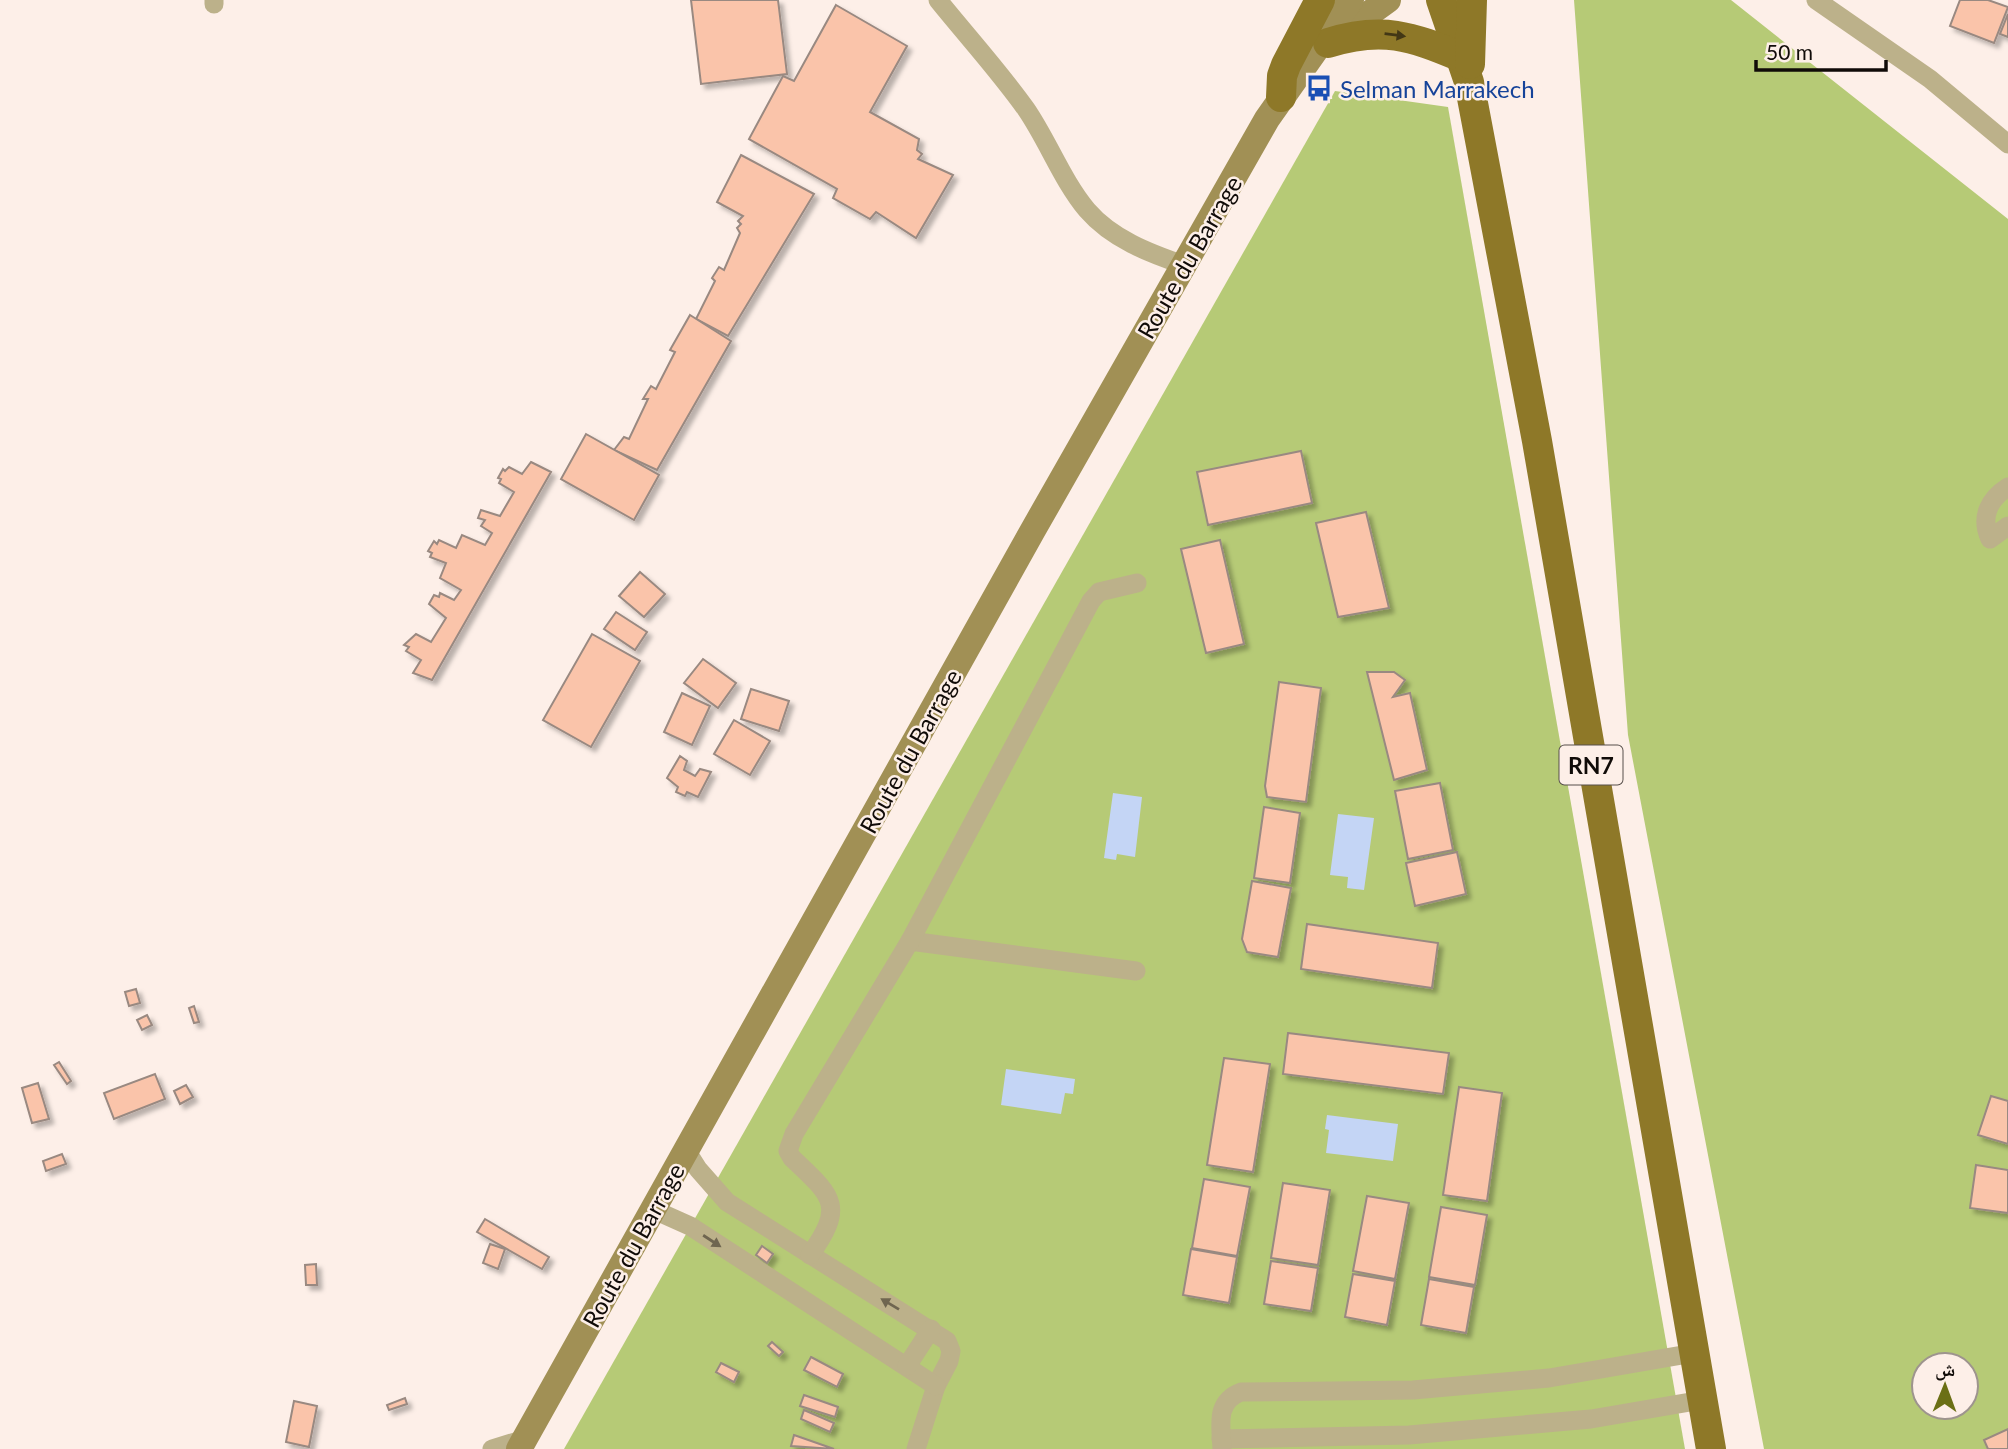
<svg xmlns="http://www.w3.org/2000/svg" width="2008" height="1449" viewBox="0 0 2008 1449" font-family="Lato,'Noto Naskh Arabic',sans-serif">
<defs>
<filter id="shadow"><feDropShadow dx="4.5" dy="4.5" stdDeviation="2" flood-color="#0004"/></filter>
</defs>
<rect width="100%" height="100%" fill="#fdefe8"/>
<!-- green -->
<g fill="#b6ca76" fill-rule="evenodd">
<path d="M 1574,0 L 1731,0 L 2008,219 L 2008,1449 L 1764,1449 L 1628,735 ZM 1924,1365 L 1966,1365 L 1966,1407 L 1924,1407 Z"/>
<polygon points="1335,91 1448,107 1685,1449 564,1449"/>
</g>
<!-- water -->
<g fill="#c4d5f5">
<polygon points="1113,793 1142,797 1135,857 1117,854 1116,860 1104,858"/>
<polygon points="1338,814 1374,818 1364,890 1347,888 1348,877 1330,875"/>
<polygon points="1006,1069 1075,1079 1073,1094 1065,1093 1061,1114 1001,1105"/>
<polygon points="1327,1115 1398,1124 1393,1161 1326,1153 1329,1130 1325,1129"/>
</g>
<!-- building -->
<g fill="#fac4aa" stroke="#998981" stroke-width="2" filter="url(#shadow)">
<polygon points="691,0 778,0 787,74 701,84"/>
<polygon points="1960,0 1988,0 2008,7 1994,43 1950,26"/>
<polygon points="836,5 907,46 870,112 919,139 917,150 922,154 918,159 953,175 916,238 876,212 870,219 833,198 837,189 749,139 783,76 794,81"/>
<polygon points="2008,14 2008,37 2000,34"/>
<polygon points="741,155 814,194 728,336 696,319 715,281 712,278 719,267 724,270 740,233 737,228 741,224 738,221 743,216 717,202"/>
<polygon points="690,315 731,341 657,470 614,450 624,437 629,439 648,399 643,399 651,386 656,389 675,352 670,350"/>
<polygon points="586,434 659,475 634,520 561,479"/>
<polygon points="1301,451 1312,503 1208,525 1197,472"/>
<polygon points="531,462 551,472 432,680 413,673 421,660 406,651 409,647 404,645 416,634 431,642 446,618 429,604 434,595 439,597 440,593 454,600 461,590 440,578 446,563 430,557 432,553 428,551 434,541 437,544 439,540 456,548 462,535 485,545 492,533 481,526 485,520 478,518 481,510 500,516 514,492 499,483 501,479 498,478 503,469 505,471 509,467 522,474"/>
<polygon points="1366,512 1389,608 1338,617 1316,523"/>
<polygon points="1220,540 1244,644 1206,653 1181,549"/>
<polygon points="640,572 665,594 644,617 619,596"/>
<polygon points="616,612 647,632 635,650 604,629"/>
<polygon points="592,634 640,661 591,747 543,720"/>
<polygon points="703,659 736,683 718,708 684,683"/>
<polygon points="1367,672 1394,672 1405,680 1393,697 1410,693 1427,770 1394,780"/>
<polygon points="1279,682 1321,688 1306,802 1267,797 1265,786"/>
<polygon points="751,689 789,701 779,731 741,719"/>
<polygon points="682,693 710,706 692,745 664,732"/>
<polygon points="734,720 770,741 750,775 714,754"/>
<polygon points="680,756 687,761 684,770 695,776 700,769 711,772 698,797 687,792 685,796 676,792 678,787 667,778"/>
<polygon points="1440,783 1453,850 1408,859 1395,791"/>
<polygon points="1264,807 1300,813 1290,883 1254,878"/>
<polygon points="1457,852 1466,894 1415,906 1406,863"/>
<polygon points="1252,881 1291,888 1278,957 1247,952 1242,939"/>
<polygon points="1307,924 1438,943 1432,988 1301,969"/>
<polygon points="136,989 140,1003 129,1006 125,992"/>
<polygon points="194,1006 199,1022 194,1023 189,1008"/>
<polygon points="147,1015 152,1025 142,1030 137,1020"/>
<polygon points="1288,1033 1449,1053 1443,1094 1283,1074"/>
<polygon points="1224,1058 1270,1064 1253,1172 1207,1165"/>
<polygon points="59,1062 71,1081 67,1084 54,1065"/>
<polygon points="155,1074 165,1099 114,1119 104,1093"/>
<polygon points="38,1083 49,1119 32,1123 22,1088"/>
<polygon points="186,1085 193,1097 180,1104 174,1091"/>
<polygon points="1459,1087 1502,1093 1487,1201 1443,1195"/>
<polygon points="1991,1096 2008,1101 2008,1144 1978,1135"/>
<polygon points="62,1154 66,1164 46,1171 43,1161"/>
<polygon points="1976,1165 2008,1170 2008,1213 1970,1208"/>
<polygon points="1204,1179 1250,1187 1237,1256 1192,1248"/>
<polygon points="1283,1183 1330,1190 1318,1265 1271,1258"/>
<polygon points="1367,1196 1409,1203 1395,1279 1353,1271"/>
<polygon points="1441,1207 1487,1215 1475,1285 1429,1277"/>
<polygon points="485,1219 549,1257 542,1269 477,1232"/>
<polygon points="490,1244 505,1249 498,1269 483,1263"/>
<polygon points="762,1246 773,1254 767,1263 756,1255"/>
<polygon points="1191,1249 1237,1257 1229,1303 1183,1295"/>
<polygon points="1271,1261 1318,1268 1311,1311 1264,1304"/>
<polygon points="316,1264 317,1285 306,1285 305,1265"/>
<polygon points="1353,1274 1395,1281 1387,1325 1345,1317"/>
<polygon points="1429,1279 1474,1287 1466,1333 1421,1325"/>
<polygon points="772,1342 783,1352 779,1356 768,1346"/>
<polygon points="811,1357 843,1374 837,1387 804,1370"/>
<polygon points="721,1363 739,1372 734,1382 716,1372"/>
<polygon points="804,1395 838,1407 835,1417 800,1406"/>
<polygon points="405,1398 407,1404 389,1410 387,1405"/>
<polygon points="294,1401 317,1406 309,1447 286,1442"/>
<polygon points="804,1410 834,1423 830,1432 801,1419"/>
<polygon points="2008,1429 2008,1449 1988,1449 1984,1440"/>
<polygon points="794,1435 834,1449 791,1446"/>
</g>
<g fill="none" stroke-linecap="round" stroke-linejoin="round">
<!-- minor -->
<g stroke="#bcb18a" stroke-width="19">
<polyline points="214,0 214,4"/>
<path d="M 938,0 C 967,36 999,71 1026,109 C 1048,141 1062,180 1087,210 C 1112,239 1149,253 1184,265"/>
<polyline points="1816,0 1930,79 2008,144"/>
<path d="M 2008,487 C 1989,499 1980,517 1990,539 L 2008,526"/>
<polyline points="910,941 1136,971"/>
<polyline points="686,1150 698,1169 727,1202 947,1341 951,1351 949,1361 936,1386 916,1449"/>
<polyline points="652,1209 690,1226 936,1386"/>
<path d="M 810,1255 C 846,1205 832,1196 792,1158 L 788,1151 L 794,1134 L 910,941 L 1091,601 L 1099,592 L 1137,583"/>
<polyline points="907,1366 931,1329"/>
<polyline points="1221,1439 1409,1435 1591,1419 1702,1400"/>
<polyline points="492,1449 525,1439"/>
<path d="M 1222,1449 C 1221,1425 1215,1402 1241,1392 L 1413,1390 L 1549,1378 L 1694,1353"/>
</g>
<!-- secondary -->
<g stroke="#a19055" stroke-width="26">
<polyline points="1330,42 1388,0"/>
<polyline points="519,1449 1033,530 1267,119 1351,0"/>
</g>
<!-- primary -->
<g stroke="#8e7828" stroke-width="30">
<polyline points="1441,0 1469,82 1537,441 1711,1449"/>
<path d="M 1328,43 C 1382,26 1411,36 1461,57"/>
<polyline points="1470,64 1472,0"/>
<polyline points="1281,97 1282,76 1286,65 1320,0"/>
</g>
</g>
<!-- one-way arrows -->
<defs><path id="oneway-solid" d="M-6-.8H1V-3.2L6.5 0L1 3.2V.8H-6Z" transform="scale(1.75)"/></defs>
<use fill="#423715" href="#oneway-solid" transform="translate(1395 35) rotate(7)"/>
<g fill="#6f6650">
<use href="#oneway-solid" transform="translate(712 1241) rotate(33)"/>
<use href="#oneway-solid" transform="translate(890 1304) rotate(-149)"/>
</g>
<!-- icons -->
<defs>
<g id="bus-bare" transform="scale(2.1)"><path d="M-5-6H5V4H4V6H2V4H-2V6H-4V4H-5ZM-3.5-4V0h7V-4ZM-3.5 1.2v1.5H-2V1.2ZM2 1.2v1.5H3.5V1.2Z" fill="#1a4fb4" stroke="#fdefe8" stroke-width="2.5" paint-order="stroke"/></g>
</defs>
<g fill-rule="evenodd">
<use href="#bus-bare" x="1319" y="88"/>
</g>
<g text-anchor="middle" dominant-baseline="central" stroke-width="5" stroke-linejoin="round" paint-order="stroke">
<!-- shield labels -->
<rect fill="#fdefe8" stroke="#574f4b" stroke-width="2" x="1559.5" y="745.5" width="63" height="39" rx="5"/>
<g font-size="23" font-weight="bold" fill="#100b08">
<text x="1591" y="765">RN7</text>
</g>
<!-- transit labels -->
<g font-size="24" fill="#164399" stroke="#fdefe8" text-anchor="start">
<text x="1340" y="88">Selman Marrakech</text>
</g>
<!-- street labels -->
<g font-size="24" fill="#100b08" stroke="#fdefe8">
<text transform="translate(1189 257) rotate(-60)">Route du Barrage</text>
<text transform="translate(910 751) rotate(-61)">Route du Barrage</text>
<text transform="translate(633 1245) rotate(-61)">Route du Barrage</text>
</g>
</g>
<!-- north arrow -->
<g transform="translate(1945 1386) rotate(1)"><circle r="33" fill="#fdefe8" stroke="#9e948e" stroke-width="2"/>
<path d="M0-5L12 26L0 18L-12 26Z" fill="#6b6f15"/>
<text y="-10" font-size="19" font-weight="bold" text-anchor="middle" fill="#100b08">ش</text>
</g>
<!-- scale -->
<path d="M1756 60v10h130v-10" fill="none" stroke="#100b08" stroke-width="3.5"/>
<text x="1766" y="60" font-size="21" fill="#100b08" stroke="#fdefe8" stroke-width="5" paint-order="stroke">50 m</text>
</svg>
